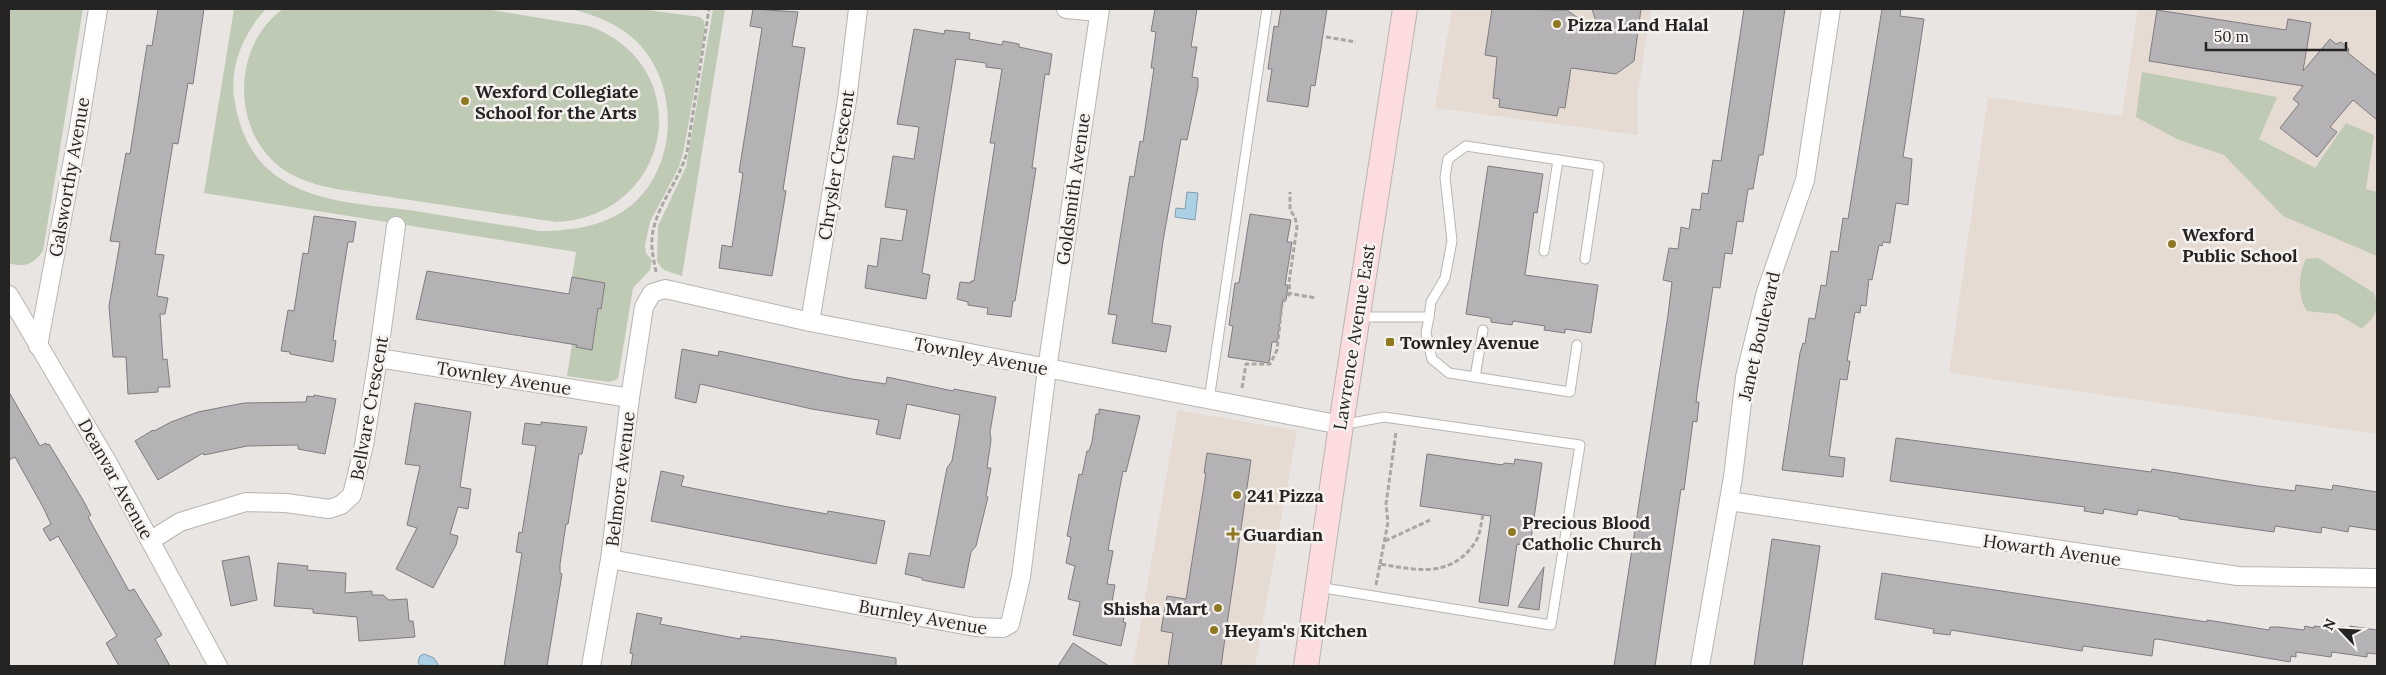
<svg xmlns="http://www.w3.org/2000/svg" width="2386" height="675" viewBox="0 0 2386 675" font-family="Lora,serif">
<rect width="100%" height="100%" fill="#e9e5e2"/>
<!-- built -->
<g fill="#e5dbd2">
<polygon points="1452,9 1651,9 1638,92 1638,135 1435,108"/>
<polygon points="2138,9 2377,9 2377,434 1949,373 1988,97 2122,116"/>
<polygon points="1178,410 1297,431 1255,666 1133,666"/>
</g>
<!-- green -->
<g fill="#becab4">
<path d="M 9,9 L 83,9 L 43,251 C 34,264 24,268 9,263 Z"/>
<path d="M 234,9 L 266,9 C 243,33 228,69 235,103 C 239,127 249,152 268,169 C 306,204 367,204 415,211 C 457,218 498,224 539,231 C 573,231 609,226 635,202 C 678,162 678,87 640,45 C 623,26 594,14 570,9 L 640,9 L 700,17 L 704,21 L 705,30 L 684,149 L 679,167 L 650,222 L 645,245 L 646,253 L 652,260 L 650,270 L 633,288 L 618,379 L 609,382 L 567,376 L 572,344 L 577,345 L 577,347 L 592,350 L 598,309 L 601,309 L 605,283 L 572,277 L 576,252 L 204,193 Z"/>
<path d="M 283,9 L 486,9 L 589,26 C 699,66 673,216 556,222 L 336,189 C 312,184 288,177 271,159 C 231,118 236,42 283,9 Z"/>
<polygon points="713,9 725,9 682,276 664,270 657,262 658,226 686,167"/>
<polygon points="2142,72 2277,97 2259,139 2315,168 2346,123 2374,135 2366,189 2377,192 2377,256 2283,216 2224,155 2179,140 2136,117"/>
<path d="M 2318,258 L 2374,293 C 2380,308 2375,320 2361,328 L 2337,314 L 2307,311 C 2298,299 2298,273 2306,259 Z"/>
</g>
<!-- water -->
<g fill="#abd1e7" stroke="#839dac">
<polygon points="1187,192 1198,193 1195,220 1175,217 1176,208 1185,209"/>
<polygon points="424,654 434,658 439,666 420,665 418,662 420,656"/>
</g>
<!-- building -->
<g fill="#b5b2b6" stroke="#7f7c80">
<polygon points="158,9 204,9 193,84 188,83 178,144 173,143 155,254 164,255 157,296 168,298 165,314 160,314 163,360 167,359 170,387 158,387 158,392 128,394 126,357 113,357 109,306 120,242 110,241 126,153 130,154 147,45 152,46"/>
<polygon points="753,9 798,12 792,46 805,48 783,190 786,191 772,276 719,268 722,245 732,247 743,173 739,172 762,28 750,26"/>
<polygon points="1155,9 1197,9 1191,47 1197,47 1192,77 1198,78 1198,87 1187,140 1181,139 1163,241 1152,323 1171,326 1166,352 1112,343 1117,315 1108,314 1130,176 1134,177 1140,141 1143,142 1154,68 1151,68 1156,32 1151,31"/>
<polygon points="1281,9 1327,9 1315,86 1311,85 1308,107 1267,101 1272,69 1268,69 1274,26 1278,27"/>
<polygon points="1492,9 1567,10 1600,34 1592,9 1641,9 1634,61 1616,74 1571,68 1565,108 1559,107 1557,116 1499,107 1500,99 1493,98 1497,57 1485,55"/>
<polygon points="1744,9 1785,9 1763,155 1759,155 1753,189 1748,189 1743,222 1737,221 1732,254 1725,253 1720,288 1713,287 1697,393 1696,402 1699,402 1697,422 1693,421 1684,490 1681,489 1655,666 1614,666 1668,315 1672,282 1663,280 1669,248 1678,249 1681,227 1689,229 1692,209 1700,210 1702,193 1708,194 1713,160 1721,161"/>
<polygon points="1882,9 1901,9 1900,16 1924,19 1903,157 1912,159 1908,205 1896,203 1890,243 1883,242 1882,246 1879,245 1872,280 1869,279 1866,306 1861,305 1860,313 1855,312 1847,361 1850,361 1847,380 1840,379 1829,456 1845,458 1843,477 1782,470 1800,353 1803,343 1805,344 1809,318 1815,319 1821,285 1826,286 1831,251 1838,252 1843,218 1848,219"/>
<polygon points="2157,10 2286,30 2288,19 2311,23 2303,71 2330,39 2336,44 2341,42 2349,49 2348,53 2377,76 2377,120 2353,100 2330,127 2337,132 2317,157 2280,128 2299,104 2293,99 2303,86 2149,61"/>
<polygon points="914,29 944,34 945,30 970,33 969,39 1002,45 1003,41 1019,44 1019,47 1052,54 1049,75 1045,74 1032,168 1036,168 1015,301 1013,301 1011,317 987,314 988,308 968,305 968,302 957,299 960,282 971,283 971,281 974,281 995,143 990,143 1002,69 986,67 986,63 956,59 922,273 930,275 926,299 865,288 868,265 877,267 881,238 902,241 907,210 885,207 893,156 914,159 919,127 897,124"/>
<polygon points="1488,166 1543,174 1537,213 1534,212 1525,275 1598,285 1591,333 1565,329 1565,333 1544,330 1545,326 1513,321 1512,325 1491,322 1491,318 1466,314"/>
<polygon points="1250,214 1291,220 1287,242 1292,242 1285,285 1288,285 1286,300 1283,299 1277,342 1272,342 1269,363 1228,357 1233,326 1229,325 1235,283 1239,283"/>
<polygon points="314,216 356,222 353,242 348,242 339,298 333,340 336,341 333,362 290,354 290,352 281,351 288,310 294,311 303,253 308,254"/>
<polygon points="427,271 569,294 572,277 605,283 601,309 598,308 592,350 576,347 577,345 416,319"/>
<polygon points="682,349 718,356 719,351 852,379 886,384 887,377 953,391 954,389 996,397 990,432 991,440 987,468 991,468 986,496 988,497 976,546 971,552 964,588 922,580 922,578 905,574 909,553 930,556 947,468 952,461 960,415 907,404 900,439 876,434 879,420 812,409 700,384 696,403 675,398"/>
<polygon points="9,392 40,446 46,443 47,445 49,444 83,500 91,515 88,517 129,591 134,589 162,635 155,639 170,666 119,666 106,643 117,636 58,536 50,541 43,529 51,524 43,507 15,457 9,460"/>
<polygon points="314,395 336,399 325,454 298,449 298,445 247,446 204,455 203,453 158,480 135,441 153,430 154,431 171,422 198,412 244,403 306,402 307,396 314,397"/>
<polygon points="415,403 471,412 460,487 471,489 468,509 458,507 450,534 458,536 456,545 433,588 396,569 417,528 407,525 420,466 405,464"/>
<polygon points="1099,409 1140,416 1126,472 1123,471 1108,550 1113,551 1107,584 1115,585 1112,602 1126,607 1123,622 1126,623 1121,646 1073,635 1080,602 1068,599 1075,566 1066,563 1071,537 1067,536 1079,474 1082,475 1087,451 1089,451 1092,442 1096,414 1099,414"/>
<polygon points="541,422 587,427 582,454 579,454 568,524 566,524 560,564 560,573 562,574 547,666 504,666 522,553 516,552 519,532 522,533 536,446 522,444 525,423 541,425"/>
<polygon points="1896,438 2151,472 2152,469 2258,486 2295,491 2296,485 2332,490 2333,485 2377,492 2377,530 2349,526 2348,532 2322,527 2321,533 2275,526 2274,532 2179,519 2179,517 2138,510 2137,515 2104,509 2103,514 2084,511 2085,507 1890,481"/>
<polygon points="1207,453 1251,460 1221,666 1168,666 1173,633 1161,631 1167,596 1186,599 1206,473 1204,473"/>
<polygon points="1427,454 1503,465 1504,463 1514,464 1515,459 1542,463 1530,546 1517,544 1508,606 1479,602 1491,516 1420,506"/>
<polygon points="661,471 684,476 681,486 783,506 827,514 828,511 885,521 876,564 651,521"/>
<polygon points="1772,539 1820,546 1802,666 1754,666"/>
<polygon points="249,556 257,600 231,606 222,561"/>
<polygon points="278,563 308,566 307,570 346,573 345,593 372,591 372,595 383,595 389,600 407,599 409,621 413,621 415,637 359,641 357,617 313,613 313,609 274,606"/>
<polygon points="1544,567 1539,610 1518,607"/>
<polygon points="1882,573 2207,622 2207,620 2269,630 2270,627 2279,627 2304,630 2305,626 2314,628 2314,626 2340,629 2340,627 2350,628 2350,626 2377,630 2377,654 2367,653 2367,657 2332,652 2331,657 2296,652 2296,657 2291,656 2290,662 2157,639 2154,640 2152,656 2083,646 2082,651 1951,630 1950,635 1933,633 1934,629 1875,619"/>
<polygon points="637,613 662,618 660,624 740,639 741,636 775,640 896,658 896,666 631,666 633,654 630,653"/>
<polygon points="1073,643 1109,666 1058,666"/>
</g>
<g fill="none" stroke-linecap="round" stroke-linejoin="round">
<!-- lane casing -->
<g stroke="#b8b5b1" stroke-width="11">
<g id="lane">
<polyline points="1544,251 1558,160"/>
<polyline points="1359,317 1429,317"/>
<polyline points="1577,345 1570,392 1449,373 1432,359 1426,333 1429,317 1431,302 1445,278 1452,241 1445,177 1448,159 1466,146 1599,166 1585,259"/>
<polyline points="1475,377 1483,330"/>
<polyline points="1209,400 1267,9"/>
<polyline points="1318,587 1551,625 1580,445 1384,417 1341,425"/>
</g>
</g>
<!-- street casing -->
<g stroke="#b8b5b1" stroke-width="20">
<g id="street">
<polyline points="1066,9 1099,12"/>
<polyline points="9,295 108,463 218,666"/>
<polyline points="810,322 847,100 858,9"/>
<polyline points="38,346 78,133 98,9"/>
<polyline points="378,358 630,398"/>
<polyline points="1729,501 2238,576 2377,578"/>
<polyline points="150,541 180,522 246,502 286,503 329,509 341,505 352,495 364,445 378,358 396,226"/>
<polyline points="610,559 975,627 1003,628 1010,624 1021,577 1047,369 1100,9"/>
<polyline points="591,666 610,559 630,398 644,307 652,293 665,289 810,322 1341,425"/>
<polyline points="1700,666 1733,477 1745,377 1766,292 1805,180 1831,9"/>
</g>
</g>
<!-- secondary casing -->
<g stroke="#b8b5b1" stroke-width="26">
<polyline id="secondary" points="1306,666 1341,425 1405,9"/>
</g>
<!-- path -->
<g stroke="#a9a6a3" stroke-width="3" stroke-dasharray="5 2.5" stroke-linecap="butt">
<polyline points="1326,37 1356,42"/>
<path d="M 656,272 C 654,261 651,249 652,238 C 655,207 679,182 687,152 L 709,9"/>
<polyline points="1287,293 1316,298"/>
<polyline points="1242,388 1246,364 1270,364 1277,350 1282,304 1290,293 1289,282 1297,227 1295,217 1290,210 1290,192"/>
<polyline points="1385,541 1430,520"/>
<polyline points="1380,564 1388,522 1386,504 1396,432"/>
<path d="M 1376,585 L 1380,564 C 1416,570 1452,579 1476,541 C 1480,535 1481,523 1483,515"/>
</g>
<!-- lane -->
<use href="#lane" stroke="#fff" stroke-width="9"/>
<!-- street -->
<use href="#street" stroke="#fff" stroke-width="18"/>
<!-- secondary -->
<use href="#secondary" stroke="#fddcdf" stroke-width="24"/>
</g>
<!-- markers -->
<g fill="#8f791e" stroke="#f6f2ef" stroke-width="2">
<circle cx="1557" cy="24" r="5"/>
<circle cx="465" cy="101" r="5"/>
<circle cx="2172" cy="244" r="5"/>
<rect x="1385" y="337" width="10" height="10" rx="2.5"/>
<circle cx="1237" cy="495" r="5"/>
<circle cx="1512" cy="532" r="5"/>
<path d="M1230.5 526.5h5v5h5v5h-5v5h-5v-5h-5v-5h5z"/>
<circle cx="1218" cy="608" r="5"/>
<circle cx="1214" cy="630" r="5"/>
</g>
<g text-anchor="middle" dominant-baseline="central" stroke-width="5" stroke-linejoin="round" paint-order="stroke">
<!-- poi labels -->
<g font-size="18" font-weight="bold" fill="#252423" stroke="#f6f2ef" text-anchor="start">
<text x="1567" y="24">Pizza Land Halal</text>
<text x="475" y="91">Wexford Collegiate<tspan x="475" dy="21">School for the Arts</tspan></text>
<text x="2182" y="234">Wexford<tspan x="2182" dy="21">Public School</tspan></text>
<text x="1400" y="342">Townley Avenue</text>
<text x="1247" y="495">241 Pizza</text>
<text x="1522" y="522">Precious Blood<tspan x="1522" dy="21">Catholic Church</tspan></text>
<text x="1243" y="534">Guardian</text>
<text x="1208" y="608" text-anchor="end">Shisha Mart</text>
<text x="1224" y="630">Heyam's Kitchen</text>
</g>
<!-- street labels -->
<g font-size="18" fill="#252423" stroke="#f6f2ef">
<text transform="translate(836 165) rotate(-81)">Chrysler Crescent</text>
<text transform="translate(69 177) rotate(-80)">Galsworthy Avenue</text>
<text transform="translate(1073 189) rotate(-82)">Goldsmith Avenue</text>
<text transform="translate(1759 336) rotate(-77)">Janet Boulevard</text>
<text transform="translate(1354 337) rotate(-81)">Lawrence Avenue East</text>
<text transform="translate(981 356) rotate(11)">Townley Avenue</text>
<text transform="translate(504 378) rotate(9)">Townley Avenue</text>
<text transform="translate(369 408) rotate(-80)">Bellvare Crescent</text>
<text transform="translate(116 479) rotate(61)">Deanvar Avenue</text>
<text transform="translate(620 479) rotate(-83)">Belmore Avenue</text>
<text transform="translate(2052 550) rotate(8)">Howarth Avenue</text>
<text transform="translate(923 617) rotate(10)">Burnley Avenue</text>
</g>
</g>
<!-- border -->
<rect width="2386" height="675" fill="none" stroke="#252423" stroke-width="20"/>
<!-- north arrow -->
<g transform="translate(2341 630) rotate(295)" stroke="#f6f2ef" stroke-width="4" paint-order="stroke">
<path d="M0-4L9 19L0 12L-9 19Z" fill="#252423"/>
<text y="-8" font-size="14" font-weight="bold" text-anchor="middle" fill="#252423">N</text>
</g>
<!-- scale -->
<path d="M2206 42v8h140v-8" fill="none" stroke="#252423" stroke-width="2.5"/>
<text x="2214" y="42" font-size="15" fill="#252423" stroke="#f6f2ef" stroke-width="4" paint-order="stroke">50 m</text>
</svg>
